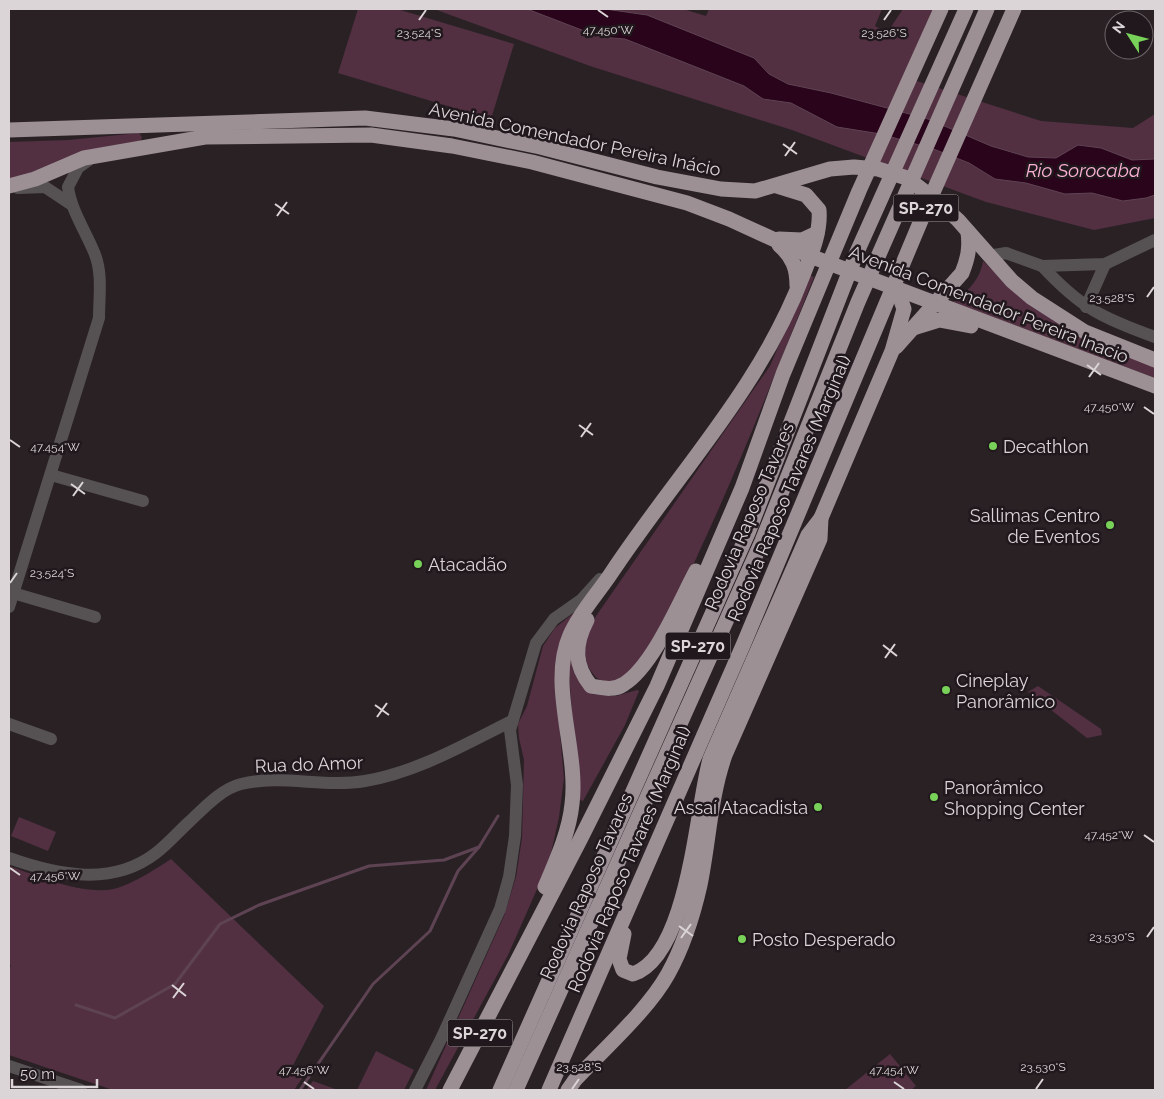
<svg xmlns="http://www.w3.org/2000/svg" width="1164" height="1099" viewBox="0 0 1164 1099" font-family="Raleway,sans-serif">
<rect width="100%" height="100%" fill="#2a2125"/>
<!-- green -->
<g fill="#523041">
<polygon points="358,9 397,9 514,44 491,119 338,73"/>
<polygon points="434,9 683,9 706,16 709,9 882,9 875,26 887,33 903,9 933,9 904,77 1041,121 1133,128 1155,114 1155,218 1094,230 986,202 792,130 590,66"/>
<polygon points="139,133 142,137 140,143 9,181 9,142 68,140"/>
<path d="M 983,261 L 1015,291 L 1155,366 L 1155,378 L 953,302 C 968,291 980,280 983,261 Z"/>
<path d="M 809,275 L 814,277 C 777,369 741,462 699,552 C 686,580 675,611 659,638 C 648,656 632,676 610,682 C 605,683 597,679 594,675 C 578,656 586,635 596,616 L 770,366 Z"/>
<polygon points="575,612 577,617 560,734 564,778 559,817 549,862 508,955 435,1090 426,1090 504,916 516,877 522,838 524,760 519,738 518,724 527,706 543,646 555,628"/>
<path d="M 573,649 C 573,669 576,681 591,694 L 616,696 L 637,690 L 639,691 L 625,725 L 583,801 L 580,800 L 578,795 L 568,660 Z"/>
<polygon points="1038,686 1101,729 1102,735 1087,738 1028,692"/>
<polygon points="19,817 56,832 48,851 11,836"/>
<path d="M 171,859 L 324,1006 L 290,1071 L 303,1077 L 294,1090 L 113,1090 L 9,1055 L 9,970 L 11,965 L 9,964 L 9,866 C 38,876 74,892 106,890 C 124,890 156,869 171,859 Z"/>
<polygon points="376,1051 414,1070 404,1090 357,1090"/>
<polygon points="890,1054 916,1086 911,1090 845,1090"/>
<polygon points="313,1081 338,1090 306,1090"/>
</g>
<!-- water -->
<polygon fill="#29041a" stroke="#5e4353" points="527,9 605,9 647,15 754,58 769,74 788,84 831,93 928,119 991,146 1028,157 1056,158 1078,145 1101,148 1132,160 1155,159 1155,195 1146,198 1123,201 1092,193 1065,194 1026,183 995,179 969,163 936,150 881,134 837,127 791,103 763,99 744,86 625,39 600,37"/>
<g fill="none" stroke-linecap="round" stroke-linejoin="round">
<!-- stream -->
<g stroke="#5e4353" stroke-width="3">
<polyline points="76,1005 115,1018 175,984 220,924 259,905 369,866 444,860 479,847"/>
<polyline points="300,1090 373,984 430,931 458,871 479,847 498,816"/>
</g>
<!-- minor -->
<g stroke="#565254" stroke-width="12">
<polyline points="18,188 45,187 72,205"/>
<polyline points="988,256 1006,253 1042,266 1105,264 1155,240"/>
<path d="M 1042,266 C 1081,308 1102,318 1155,337"/>
<polyline points="1086,307 1105,264"/>
<polyline points="51,475 143,501"/>
<polyline points="13,593 95,617"/>
<path d="M 9,607 L 99,318 C 99,296 103,273 94,252 C 85,230 71,210 68,187 L 78,168 L 89,160"/>
<polyline points="9,724 51,739"/>
<path d="M 9,858 C 57,875 112,887 156,853 C 168,844 178,832 189,822 C 204,808 221,789 241,784 C 282,774 324,788 365,781 C 418,772 465,744 512,721"/>
<polyline points="9,1066 81,1090"/>
<polyline points="415,1090 441,1039 500,909 509,877 515,836 517,785 510,730 536,643 554,619 581,600 600,579"/>
</g>
<!-- highway -->
<g stroke="#9c9095" stroke-width="15">
<polyline points="9,130 365,118 454,129 540,147 657,177 721,189 755,191 830,169 854,167 878,169 907,178 938,202 958,220 1012,281 1032,298 1085,332 1155,360"/>
<polyline points="9,186 35,179 84,158 205,137 371,135 452,146 532,162 687,203 729,219 810,256 1155,386"/>
<polyline points="779,239 802,240 817,233"/>
<path d="M 779,245 C 793,257 797,269 797,286"/>
<polyline points="913,328 939,320 971,326"/>
<path d="M 896,347 L 962,273 C 968,258 970,248 968,232"/>
<path d="M 587,620 C 574,645 574,665 591,686 C 603,688 614,691 624,684 C 653,666 679,603 696,571"/>
<path d="M 545,887 C 556,861 569,833 572,804 C 579,751 548,685 570,635 C 580,612 599,592 612,572 C 677,474 761,387 803,275 C 811,255 821,232 819,210 L 806,195 L 777,186"/>
<path d="M 624,934 L 619,959 L 623,970 L 633,974 C 689,955 696,810 710,759 L 808,535 L 821,518 L 892,351 L 904,309 L 897,289"/>
<polyline points="450,1090 581,838 657,686 742,488 783,374 859,191 941,9"/>
<polyline points="500,1090 748,533 857,252 966,9"/>
<polyline points="516,1090 762,541 858,302 987,9"/>
<polyline points="549,1090 744,643 927,206 1014,9"/>
<path d="M 568,1090 L 575,1080 C 604,1049 648,1010 668,974 C 683,947 693,916 700,885 C 709,841 710,798 725,755 L 820,539 L 821,518"/>
</g>
</g>
<!-- ticks -->
<path fill="none" stroke="#dbd5d7" stroke-width="2" d="M 598,10 L 608,17M 419,20 L 426,10M 884,20 L 891,10M 783,144 L 797,154M 785,156 L 795,142M 275,204 L 289,214M 277,216 L 287,202M 1147,297 L 1154,287M 1087,365 L 1101,375M 1089,377 L 1099,363M 1144,407 L 1154,414M 579,425 L 593,435M 581,437 L 591,423M 10,440 L 20,447M 71,484 L 85,494M 73,496 L 83,482M 10,583 L 17,573M 883,645 L 897,656M 885,658 L 895,644M 375,705 L 389,715M 377,717 L 387,703M 1144,835 L 1154,842M 10,868 L 20,875M 679,926 L 693,936M 1147,937 L 1154,927M 681,938 L 691,924M 172,985 L 186,996M 173,998 L 184,983M 304,1082 L 314,1089M 894,1082 L 904,1089M 572,1089 L 579,1079M 1036,1089 L 1043,1079"/>
<!-- markers -->
<g fill="#78d158" stroke="#20181c" stroke-width="2">
<circle cx="993" cy="446" r="5"/>
<circle cx="1110" cy="525" r="5"/>
<circle cx="418" cy="564" r="5"/>
<circle cx="946" cy="690" r="5"/>
<circle cx="934" cy="797" r="5"/>
<circle cx="818" cy="807" r="5"/>
<circle cx="742" cy="939" r="5"/>
</g>
<g text-anchor="middle" dominant-baseline="central" stroke-width="5" stroke-linejoin="round" paint-order="stroke">
<!-- shield labels -->
<g fill="#20181c" stroke="#a39c9f" stroke-width="1">
<rect x="893.5" y="194.5" width="65" height="27" rx="4"/>
<rect x="665.5" y="632.5" width="65" height="27" rx="4"/>
<rect x="447.5" y="1019.5" width="65" height="27" rx="4"/>
</g>
<g font-size="16" font-weight="bold" fill="#dbd5d7">
<text x="926" y="208">SP-270</text>
<text x="698" y="646">SP-270</text>
<text x="480" y="1033">SP-270</text>
</g>
<!-- street labels -->
<g font-size="18" fill="#dbd5d7" stroke="#20181c">
<text transform="translate(575 139) rotate(12)">Avenida Comendador Pereira Inácio</text>
<text transform="translate(989 304) rotate(21)">Avenida Comendador Pereira Inacio</text>
<text transform="translate(789 488) rotate(-67)">Rodovia Raposo Tavares (Marginal)</text>
<text transform="translate(749 516) rotate(-67)">Rodovia Raposo Tavares</text>
<text transform="translate(309 764) rotate(-2)">Rua do Amor</text>
<text transform="translate(629 859) rotate(-67)">Rodovia Raposo Tavares (Marginal)</text>
<text transform="translate(586 886) rotate(-66)">Rodovia Raposo Tavares</text>
</g>
<!-- poi labels -->
<g font-size="18" fill="#dbd5d7" stroke="#20181c" text-anchor="start">
<text x="1003" y="446">Decathlon</text>
<text x="1100" y="515" text-anchor="end">Sallimas Centro<tspan x="1100" dy="21">de Eventos</tspan></text>
<text x="428" y="564">Atacadão</text>
<text x="956" y="680">Cineplay<tspan x="956" dy="21">Panorâmico</tspan></text>
<text x="944" y="787">Panorâmico<tspan x="944" dy="21">Shopping Center</tspan></text>
<text x="808" y="807" text-anchor="end">Assaí Atacadista</text>
<text x="752" y="939">Posto Desperado</text>
</g>
<!-- water labels -->
<g font-size="19" font-style="italic" fill="#fbb0d5" stroke="#20181c">
<text x="1083" y="170">Rio Sorocaba</text>
</g>
</g>
<g font-size="12" text-anchor="middle" fill="#dbd5d7" stroke="#20181c" stroke-width="5" stroke-linejoin="round" paint-order="stroke">
<text x="608" y="34">47.450°W</text>
<text x="884" y="37">23.526°S</text>
<text x="419" y="37">23.524°S</text>
<text x="1112" y="302">23.528°S</text>
<text x="1109" y="411">47.450°W</text>
<text x="55" y="451">47.454°W</text>
<text x="52" y="577">23.524°S</text>
<text x="1109" y="839">47.452°W</text>
<text x="55" y="880">47.456°W</text>
<text x="1112" y="941">23.530°S</text>
<text x="579" y="1071">23.528°S</text>
<text x="1043" y="1071">23.530°S</text>
<text x="304" y="1074">47.456°W</text>
<text x="894" y="1074">47.454°W</text>
</g>
<!-- border -->
<rect width="1164" height="1099" fill="none" stroke="#dbd5d7" stroke-width="20"/>
<!-- north arrow -->
<g transform="translate(1129 35) rotate(306)"><circle r="24" fill="#20181c" stroke="#6b6467"/>
<path d="M0-4L9 19L0 12L-9 19Z" fill="#78d158"/>
<text y="-8" font-size="14" font-weight="bold" text-anchor="middle" fill="#dbd5d7">N</text>
</g>
<!-- scale -->
<path d="M12 1079v8h85v-8" fill="none" stroke="#dbd5d7" stroke-width="2.5"/>
<text x="20" y="1079" font-size="15" fill="#dbd5d7" stroke="#20181c" stroke-width="4" paint-order="stroke">50 m</text>
</svg>
